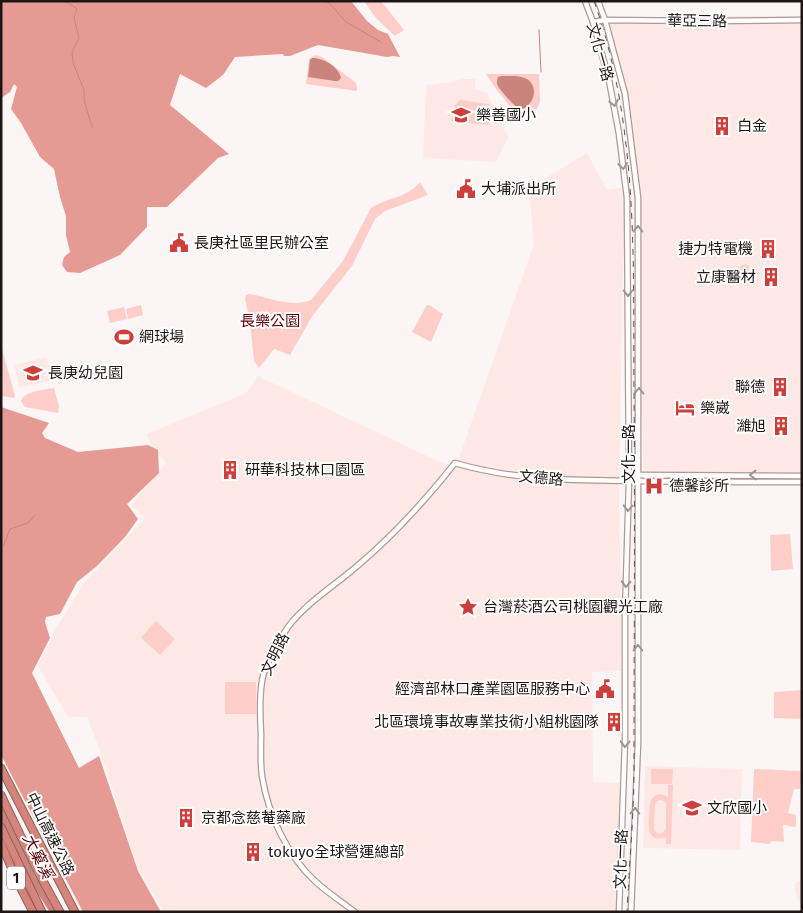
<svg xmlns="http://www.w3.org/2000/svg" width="803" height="913" viewBox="0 0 803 913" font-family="'Fira Sans','Noto Sans TC',sans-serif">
<rect width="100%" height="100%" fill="#fbf6f5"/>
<!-- built -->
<g fill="#fee9e6">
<polygon points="713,16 802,16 802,482 644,479 629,97 608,18"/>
<polygon points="462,79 475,79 475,89 487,93 508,137 496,162 423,158 426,85 451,82"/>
<polygon points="587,153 607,190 621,188 624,206 619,488 622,671 592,672 593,782 621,783 615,912 164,912 138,868 99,748 87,717 68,717 37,665 48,647 53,633 84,583 145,518 131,505 166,463 151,445 147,434 246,393 258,376 455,469 534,244 529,188"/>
<polygon points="47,357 52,380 20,388 14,365"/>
<polygon points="645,766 742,769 740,850 643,848"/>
<polygon points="802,879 802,907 796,895 794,884"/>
</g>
<!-- green -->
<g fill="#ffcec8" fill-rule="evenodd">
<polygon points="364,1 381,1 404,30 395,36 376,18"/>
<polygon points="316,55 322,57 355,82 357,86 357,91 306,84 309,59"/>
<path d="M 486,74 L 539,74 L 540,101 L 537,109 L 514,112 C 505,99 494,88 486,74 Z"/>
<polygon points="460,100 489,104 493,112 489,125 451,121 452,116 455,116 454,106"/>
<path d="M 420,182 L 428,195 L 385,211 L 375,219 L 352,266 L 313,315 L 290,355 L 274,349 L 259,368 L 254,361 L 250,322 L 245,299 L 246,295 L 250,294 C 270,298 292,308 311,300 L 343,261 L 371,208 C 390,196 404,200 420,182 Z"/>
<polygon points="742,265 749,265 749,285 726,285 729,283 735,284 739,281 739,268"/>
<polygon points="141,305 143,315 128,319 126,309"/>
<polygon points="427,305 429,305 443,314 431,342 412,332"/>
<polygon points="124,307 127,319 110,323 107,311"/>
<polygon points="1,345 15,396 14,398 1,396"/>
<path d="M 54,388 L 59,406 L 58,413 L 25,407 L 21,401 C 24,391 44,390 54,388 Z"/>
<polygon points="790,534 793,569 771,571 770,535"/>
<polygon points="156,621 175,639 160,655 141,638"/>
<rect x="225" y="682" width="31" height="32"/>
<polygon points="802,690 802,719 774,718 774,692"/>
<polygon points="651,769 673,769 672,784 651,784"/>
<polygon points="754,769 801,771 800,789 794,789 788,813 796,815 796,827 783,825 784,842 771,841 770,844 751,842"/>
<path d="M 668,785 L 673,785 L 671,844 L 666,844 L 666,837 C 649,844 648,828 649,816 C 649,803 652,788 668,797 ZM 660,800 L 664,801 L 666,804 L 666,828 L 663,833 C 659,835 655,833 654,828 L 655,805 L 657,801 Z"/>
</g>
<!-- forest -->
<g fill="#e59b93">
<polygon points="1,1 351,1 367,21 378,30 388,34 400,57 393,56 387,57 318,45 290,56 284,56 283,54 235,57 223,75 206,88 180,74 170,105 229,154 218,158 167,207 147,207 147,227 120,255 80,273 67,272 62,265 64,257 70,252 66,235 66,216 60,197 54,169 40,157 21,123 11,109 17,87 14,84 10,92 1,98"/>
<polygon points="1,407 49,423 42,433 45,438 78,452 148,445 158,450 159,473 127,504 138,519 125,537 97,566 77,582 60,614 46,617 45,622 50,638 32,673 79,768 99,756 138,871 161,912 83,912 1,755"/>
</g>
<!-- water -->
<g fill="#cb847c">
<path d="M 312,58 C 322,57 339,67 341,78 L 338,81 L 335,81 L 308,77 L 310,60 Z"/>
<path d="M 502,76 C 510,76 520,75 527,79 C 539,87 534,104 523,109 C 521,109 520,109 518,108 C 516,108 498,88 498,86 C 496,82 497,81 498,77 Z"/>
</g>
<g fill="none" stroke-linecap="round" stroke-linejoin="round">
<!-- stream -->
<g stroke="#cb847c" stroke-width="1">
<polyline points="65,1 69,1"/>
<polyline points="324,1 329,3 346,22 381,42"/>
<polyline points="67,2 77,9 74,18 79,38 72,52 73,63 84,90 84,100 92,127"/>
<polyline points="539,30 541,72"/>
<polyline points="1,547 4,545 10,529 28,523 35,515"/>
</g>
<!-- river -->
<polyline stroke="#cb847c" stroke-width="7" points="1,812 32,878 54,912"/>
<!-- minor casing -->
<g stroke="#b09895" stroke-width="7">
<g id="minor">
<polyline points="585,1 593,22 609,80 619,134 627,198 629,481 625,615 625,741 619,912"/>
<polyline points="598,1 605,20 625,94 638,198 638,743 631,912"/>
<polyline points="593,22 605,20 711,21 802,20"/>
<polyline points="630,480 639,475 802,476"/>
<path d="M 355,912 C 342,902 328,893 316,882 C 287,856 268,814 262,776 C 260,762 261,748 261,734 C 260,717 259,699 262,681 C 264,666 279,640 288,627 C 306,603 334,586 356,567 C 393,536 425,501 455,463 C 516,481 575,480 639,481 C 693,482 747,482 802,482"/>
</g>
</g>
<!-- highway casing -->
<g stroke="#945e57" stroke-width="9">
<g id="highway">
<polyline points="1,768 75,912"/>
<polyline points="1,795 37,870 60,912"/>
<polyline points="1,827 42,912"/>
<polyline points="1,843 16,879 33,912"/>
</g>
</g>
<!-- minor -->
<use href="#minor" stroke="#fff" stroke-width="4.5"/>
<!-- highway -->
<use href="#highway" stroke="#d4847b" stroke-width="7"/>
<!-- rail -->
<path stroke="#5a5251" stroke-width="1" stroke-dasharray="6 6" stroke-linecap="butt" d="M 594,1 C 639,127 633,261 634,392 C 635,518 634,644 634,769 C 634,817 629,864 627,912"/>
</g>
<!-- one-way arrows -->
<defs><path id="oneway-chevron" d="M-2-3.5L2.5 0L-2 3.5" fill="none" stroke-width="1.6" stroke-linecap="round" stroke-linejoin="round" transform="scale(1.25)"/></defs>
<g stroke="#9a9696">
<use href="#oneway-chevron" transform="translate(614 103) rotate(79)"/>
<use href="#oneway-chevron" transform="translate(623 166) rotate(83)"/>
<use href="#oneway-chevron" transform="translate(638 229) rotate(-90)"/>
<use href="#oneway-chevron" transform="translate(628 293) rotate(90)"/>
<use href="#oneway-chevron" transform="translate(639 391) rotate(-90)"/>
<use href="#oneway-chevron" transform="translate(753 475) rotate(180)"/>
<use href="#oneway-chevron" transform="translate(628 508) rotate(92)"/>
<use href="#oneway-chevron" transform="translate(626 584) rotate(92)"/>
<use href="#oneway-chevron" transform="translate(638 648) rotate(-90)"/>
<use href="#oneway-chevron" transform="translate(625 744) rotate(92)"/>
<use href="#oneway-chevron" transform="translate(635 811) rotate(-88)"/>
</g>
<!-- icons -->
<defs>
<g id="school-bare" transform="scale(1.5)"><path d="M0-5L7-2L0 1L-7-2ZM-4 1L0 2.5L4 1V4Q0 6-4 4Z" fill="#ce3f3b" stroke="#fff" stroke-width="2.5" paint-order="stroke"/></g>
<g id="building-bare" transform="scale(1.5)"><path d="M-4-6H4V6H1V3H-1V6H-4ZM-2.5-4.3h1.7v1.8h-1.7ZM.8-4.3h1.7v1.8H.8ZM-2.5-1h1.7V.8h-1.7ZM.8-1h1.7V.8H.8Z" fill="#ce3f3b" stroke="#fff" stroke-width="2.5" paint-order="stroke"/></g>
<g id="civic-bare" transform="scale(1.5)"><path d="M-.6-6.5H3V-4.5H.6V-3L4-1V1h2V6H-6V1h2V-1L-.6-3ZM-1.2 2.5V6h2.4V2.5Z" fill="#ce3f3b" stroke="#fff" stroke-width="2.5" paint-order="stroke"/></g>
<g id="stadium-bare" transform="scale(1.5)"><path d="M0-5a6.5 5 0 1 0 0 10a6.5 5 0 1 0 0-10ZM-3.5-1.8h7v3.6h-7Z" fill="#ce3f3b" stroke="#fff" stroke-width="2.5" paint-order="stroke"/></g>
<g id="hotel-bare" transform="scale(1.5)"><path d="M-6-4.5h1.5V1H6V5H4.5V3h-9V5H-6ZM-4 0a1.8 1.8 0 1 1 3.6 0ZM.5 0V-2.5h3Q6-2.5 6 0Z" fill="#ce3f3b" stroke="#fff" stroke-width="2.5" paint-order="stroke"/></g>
<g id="hospital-bare" transform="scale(1.5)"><path d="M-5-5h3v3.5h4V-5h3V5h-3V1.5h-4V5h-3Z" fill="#ce3f3b" stroke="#fff" stroke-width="2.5" paint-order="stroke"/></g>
<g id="sight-bare" transform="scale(1.5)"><path d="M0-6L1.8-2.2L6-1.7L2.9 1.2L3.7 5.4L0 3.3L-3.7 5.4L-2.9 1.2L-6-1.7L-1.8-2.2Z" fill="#ce3f3b" stroke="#fff" stroke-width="2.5" paint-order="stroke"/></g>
</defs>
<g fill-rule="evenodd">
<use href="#school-bare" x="461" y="115"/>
<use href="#building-bare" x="722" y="126"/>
<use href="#civic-bare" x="466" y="189"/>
<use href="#civic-bare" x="179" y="243"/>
<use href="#building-bare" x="768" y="249"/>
<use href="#building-bare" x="771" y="277"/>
<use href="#stadium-bare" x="124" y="337"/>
<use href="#school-bare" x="33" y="373"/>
<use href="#building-bare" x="780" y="387"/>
<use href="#hotel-bare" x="685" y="408"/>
<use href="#building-bare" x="781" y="426"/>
<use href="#building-bare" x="230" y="470"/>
<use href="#hospital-bare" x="654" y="486"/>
<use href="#sight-bare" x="468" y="607"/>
<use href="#civic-bare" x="605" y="689"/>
<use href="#building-bare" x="614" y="722"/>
<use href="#school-bare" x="692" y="808"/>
<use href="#building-bare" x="186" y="818"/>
<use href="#building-bare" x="253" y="852"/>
</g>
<g text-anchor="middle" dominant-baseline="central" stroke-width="4" stroke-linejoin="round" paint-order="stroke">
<!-- shield labels -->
<rect fill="#fff" stroke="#625c5b" stroke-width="1" x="7" y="866.5" width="18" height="23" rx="4"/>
<g font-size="14" font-weight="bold" fill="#1e1615">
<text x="16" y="878">1</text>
</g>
<!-- street labels -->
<g font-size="15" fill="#1e1615" stroke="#fff">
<text transform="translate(697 21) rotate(1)">華亞三路</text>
<text transform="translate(600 52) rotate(74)">文化一路</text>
<text transform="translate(629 454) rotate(-90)">文化一路</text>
<text transform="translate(541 478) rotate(5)">文德路</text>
<text transform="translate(275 654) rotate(-64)">文明路</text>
<text transform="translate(50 834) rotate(64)">中山高速公路</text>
<text transform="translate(621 859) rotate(-88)">文化一路</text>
</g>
<!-- poi labels -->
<g font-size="15" fill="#1e1615" stroke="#fff" text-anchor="start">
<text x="476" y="115">樂善國小</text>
<text x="737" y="126">白金</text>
<text x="481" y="189">大埔派出所</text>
<text x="194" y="243">長庚社區里民辦公室</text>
<text x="753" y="249" text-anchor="end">捷力特電機</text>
<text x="756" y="277" text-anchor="end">立康醫材</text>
<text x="139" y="337">網球場</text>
<text x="48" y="373">長庚幼兒園</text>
<text x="765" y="387" text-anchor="end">聯德</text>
<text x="700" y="408">樂崴</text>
<text x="766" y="426" text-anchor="end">濰旭</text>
<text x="245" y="470">研華科技林口園區</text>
<text x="669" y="486">德馨診所</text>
<text x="483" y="607">台灣菸酒公司桃園觀光工廠</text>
<text x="590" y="689" text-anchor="end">經濟部林口產業園區服務中心</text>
<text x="599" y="722" text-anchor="end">北區環境事故專業技術小組桃園隊</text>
<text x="707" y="808">文欣國小</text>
<text x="201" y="818">京都念慈菴藥廠</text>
<text x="268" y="852">tokuyo全球營運總部</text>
</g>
<!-- park labels -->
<g font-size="15" fill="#5b0106" stroke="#fff">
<text x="270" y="321">長樂公園</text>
</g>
<!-- water labels -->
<g font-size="16" font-style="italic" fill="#590005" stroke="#fff">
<text transform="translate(38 856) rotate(63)">大窠溪</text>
</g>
</g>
<!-- border -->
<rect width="803" height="913" fill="none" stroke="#1e1615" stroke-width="5"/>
</svg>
